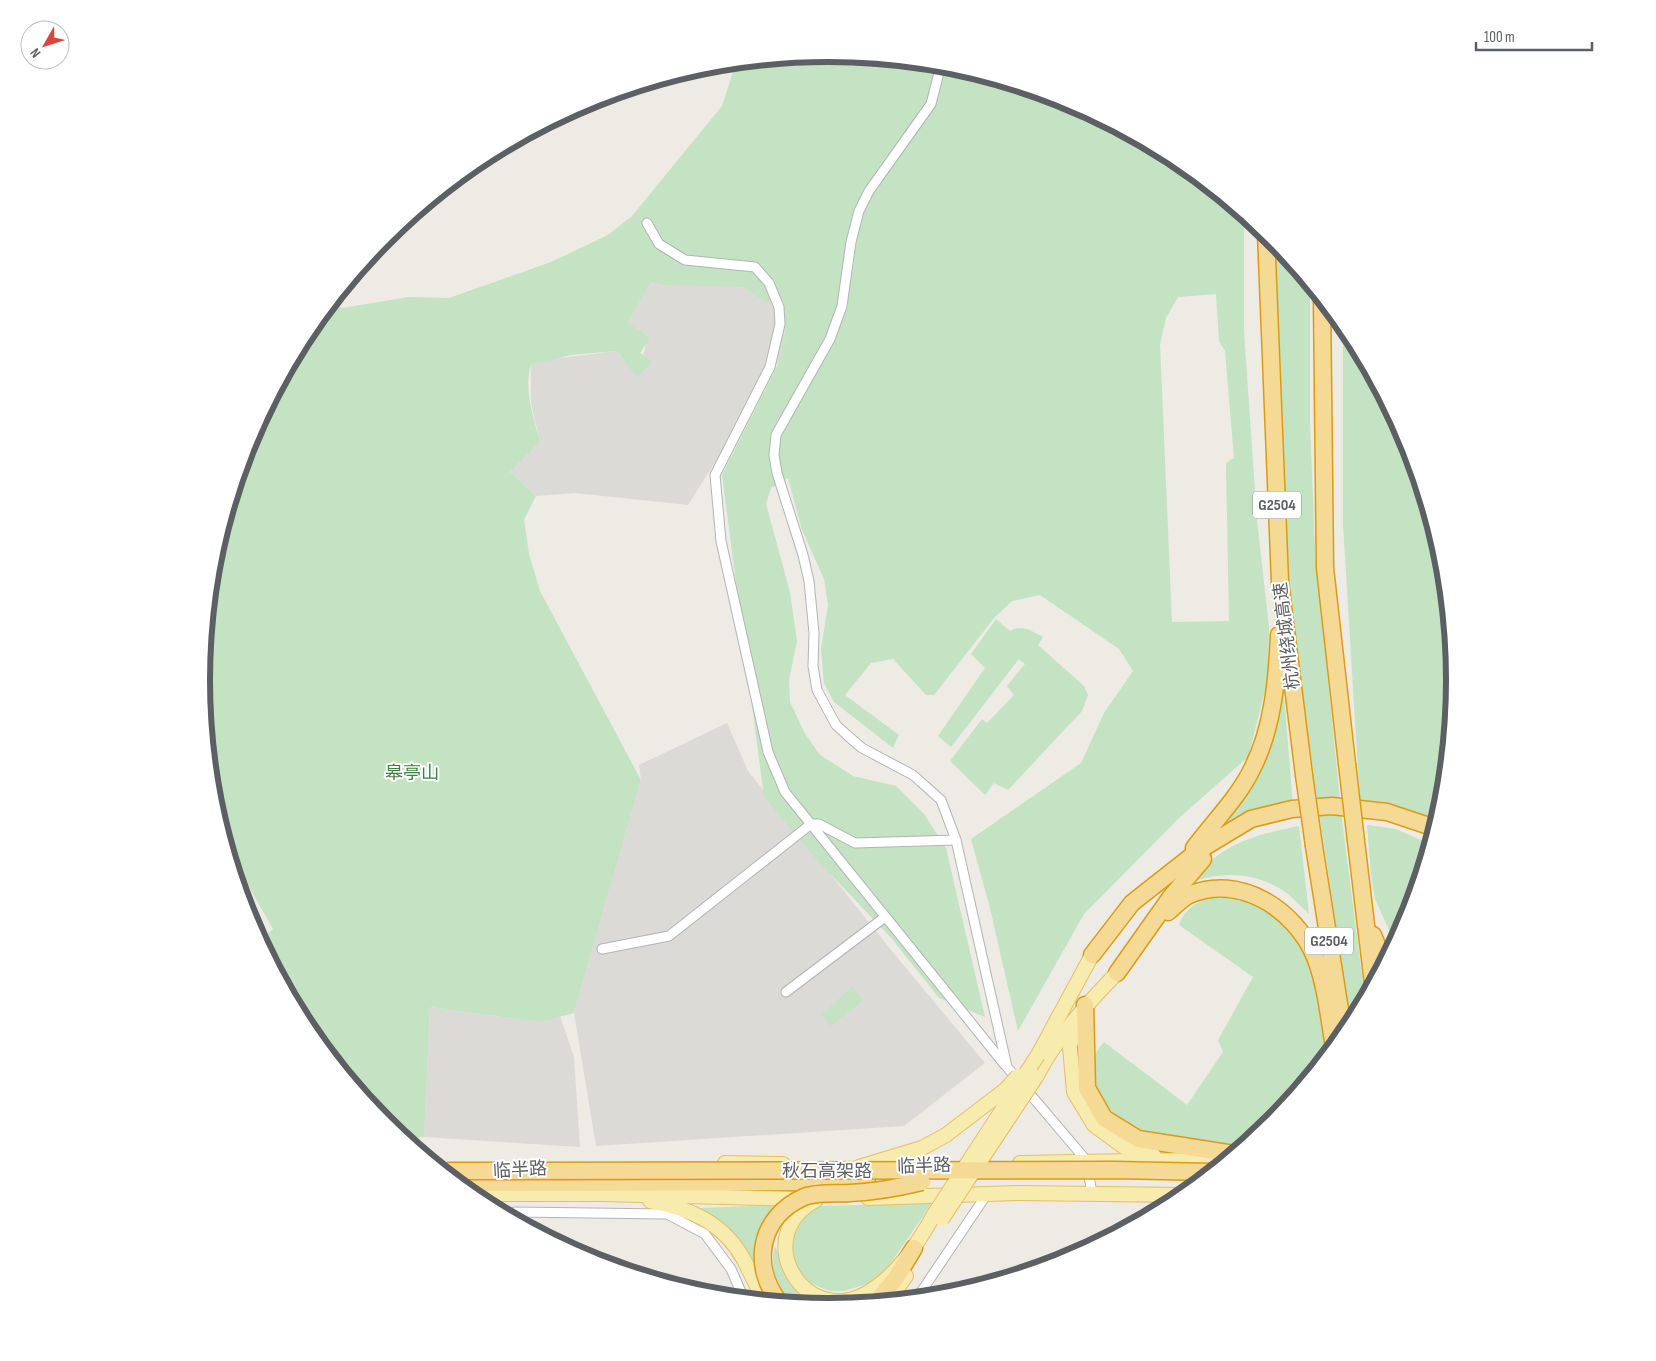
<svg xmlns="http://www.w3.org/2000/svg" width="1656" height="1361" viewBox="0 0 1656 1361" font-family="'Sofia Sans Condensed','Noto Sans SC',sans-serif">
<rect width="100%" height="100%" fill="#edebe4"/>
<!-- industrial -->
<g fill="#dcdad6">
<polygon points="828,54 789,345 688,505 575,493 536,496 510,472 540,442 531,403 531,365 553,359 616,351 638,376 646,344 628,323 651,282"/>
<polygon points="727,723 748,771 891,950 985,1063 904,1126 596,1146 574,1013 641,780 639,765"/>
<polygon points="430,1007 539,1022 560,1016 574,1057 580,1147 424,1137"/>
</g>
<!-- green -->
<g fill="#c3e3c2" fill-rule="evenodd">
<path d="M 828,54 L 951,66 L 1068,102 L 1176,160 L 1244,215 L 1244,331 L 1257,520 L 1269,627 L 1268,679 L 1248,757 L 1179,818 L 1084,914 L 1018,1031 L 990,908 L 971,839 L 1081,763 L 1104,713 L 1133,671 L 1119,649 L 1040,595 L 1012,601 L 994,618 L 934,695 L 926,695 L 893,659 L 871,663 L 845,695 L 899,735 L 893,748 L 834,702 L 824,683 L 821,649 L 828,605 L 824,579 L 802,530 L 788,478 L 771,488 L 766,504 L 790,592 L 797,641 L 789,680 L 790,702 L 804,732 L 820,755 L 853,776 L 896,786 L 924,814 L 946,848 L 985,1017 L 939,998 L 892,939 L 817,860 L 764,797 L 722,475 L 778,364 L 786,334 L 783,299 L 766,302 L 743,287 L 666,285 L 651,282 L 628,323 L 650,338 L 640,353 L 652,362 L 638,376 C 629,370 625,359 616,351 L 571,355 L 531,365 C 523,389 534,418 540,442 L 510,472 L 536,496 L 524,520 L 529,554 L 540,591 L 641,780 L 574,1013 L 539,1022 L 430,1007 L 424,1137 L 403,1139 L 385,1123 L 307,1028 L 260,941 L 273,929 L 239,869 L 234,869 L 213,802 L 201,680 L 213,558 L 249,440 L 307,332 L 330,304 L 343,308 L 409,297 L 449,298 L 551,262 L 608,235 L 632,216 L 722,106 L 736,63 ZM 1216,294 L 1219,341 L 1225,351 L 1234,458 L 1226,463 L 1229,621 L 1172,622 L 1160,344 L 1166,318 L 1178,297 Z"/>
<polygon points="1271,238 1310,284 1310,422 1315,550 1342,820 1365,999 1351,1025 1316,792 1288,582"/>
<polygon points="1343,325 1349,333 1407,441 1443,559 1455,681 1443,803 1437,822 1360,803 1343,524"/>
<path d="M 996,619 L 1010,631 C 1023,624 1030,630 1043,637 L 1038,645 L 1084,686 L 1088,695 L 1082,711 L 1008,790 L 994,783 L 985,795 L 950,761 L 982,719 L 987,723 L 1014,695 L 1007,686 L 1025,664 L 1019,659 L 951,747 L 938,736 L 985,668 L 971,654 Z"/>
<polygon points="1283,684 1293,805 1216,832"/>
<polygon points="1367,825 1396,829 1430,844 1407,921 1395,943 1375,899 1371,875"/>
<path d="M 1299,826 L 1309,914 C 1300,906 1290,894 1279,888 C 1251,872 1218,871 1188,884 C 1221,844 1250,836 1299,826 Z"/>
<path d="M 1224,894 L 1245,895 L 1290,926 L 1315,969 L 1329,1053 L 1271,1124 L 1242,1148 C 1209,1143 1171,1142 1139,1131 C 1118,1124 1100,1101 1095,1080 C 1092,1065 1093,1053 1104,1042 L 1187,1105 L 1223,1052 L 1218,1040 L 1253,977 L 1179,925 C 1186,904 1205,899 1224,894 Z"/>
<polygon points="852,987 863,1000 831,1026 821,1015"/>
<polygon points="932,1203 888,1267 879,1277 867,1284 844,1291 830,1291 810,1283 796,1266 790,1251 796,1224 816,1206"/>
<path d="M 781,1205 C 755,1225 752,1241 756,1273 C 739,1245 729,1225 699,1208 Z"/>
<path d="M 775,1246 L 788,1277 L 824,1306 L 833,1307 C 822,1308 800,1308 790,1302 C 772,1292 770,1264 775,1246 Z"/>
</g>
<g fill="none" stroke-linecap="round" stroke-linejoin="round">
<!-- street casing -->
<g stroke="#b1b4b8" stroke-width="11">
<g id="street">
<polyline points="941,65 931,104 869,191 859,211 851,242 842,306 830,339 776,435 774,455 777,473 803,555 809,581 814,633 813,666 817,690 836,725 848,736 862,748 913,775 941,800 956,840 1007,1067 1086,1160 1092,1193"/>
<polyline points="647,223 659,244 685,260 755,267 769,283 779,307 780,324 770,367 715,475 721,541 768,752 785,792 1005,1065"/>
<polyline points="602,949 669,936 811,824 819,824 855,843 956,840"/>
<polyline points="786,992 885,917"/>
<polyline points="517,1222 515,1212 667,1214 705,1234 731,1269 744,1299"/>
<polyline points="917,1298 987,1194"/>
</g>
</g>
<!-- primary casing -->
<g stroke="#e5bf65" stroke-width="16">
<g id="primary">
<polyline points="1085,1006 1073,1033 1070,1047 1074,1092 1094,1125 1124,1147 1154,1156"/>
<polyline points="1038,1055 1092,955"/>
<path d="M 1036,1077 C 1057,1037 1086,1005 1117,973"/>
<polyline points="725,1163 783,1164"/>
<polyline points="1020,1163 1189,1160 1224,1163"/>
<polyline points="859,1167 922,1148 946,1135"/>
<polyline points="470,1194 600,1194 802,1199"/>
<polyline points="868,1198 1017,1193 1185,1195"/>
<path d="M 816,1200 C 749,1236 804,1329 867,1293 C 898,1275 918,1243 935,1213"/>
<path d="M 650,1201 C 690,1208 724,1223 744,1260 C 751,1274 757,1288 766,1301"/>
<polyline points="888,1301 906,1276"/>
</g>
</g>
<!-- highway casing -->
<g stroke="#dd9b14" stroke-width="19">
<g id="highway">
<polyline points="1266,233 1280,582 1304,775"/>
<polyline points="1322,299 1325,568 1347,764"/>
<polyline points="1356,841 1373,984"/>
<polyline points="1314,846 1344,1035"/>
<path d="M 1194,848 C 1214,821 1239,797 1253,767 C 1273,727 1277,679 1279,635"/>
<path d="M 1168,912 C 1174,907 1181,899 1189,895 C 1239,873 1295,909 1315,957 C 1326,985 1329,1018 1334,1047"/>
<polyline points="1373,935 1384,963"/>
<polyline points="1092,955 1132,903 1198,851 1251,819 1292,809 1332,806 1387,812 1435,828"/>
<polyline points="1117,973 1170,898 1203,859"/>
<polyline points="1085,1005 1087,1088 1104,1118 1138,1139 1234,1154"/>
<polyline points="457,1183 867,1182"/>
<polyline points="876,1302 896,1278 914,1248"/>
</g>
</g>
<!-- street -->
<use href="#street" stroke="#fff" stroke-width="9"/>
<!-- primary -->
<use href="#primary" stroke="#f8ebae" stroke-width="14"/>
<!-- highway -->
<use href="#highway" stroke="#f4da94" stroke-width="16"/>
<!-- primary-bridge casing -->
<g stroke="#e5bf65" stroke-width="16" stroke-linecap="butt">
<g id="primary-bridge">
<polyline points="946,1135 1005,1090 1018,1076"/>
<polyline points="935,1213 1038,1055"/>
<polyline points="942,1219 1036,1077"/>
</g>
</g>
<!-- highway-bridge casing -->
<g stroke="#dd9b14" stroke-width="19" stroke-linecap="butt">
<g id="highway-bridge">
<polyline points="1347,764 1356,841"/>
<polyline points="1304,775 1314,846"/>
<polyline points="447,1171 1115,1170 1212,1172"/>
<path d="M 779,1302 C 751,1265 759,1217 804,1197 C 817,1192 836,1194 850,1193 C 874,1192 897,1188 922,1182"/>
</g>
</g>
<!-- primary-bridge -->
<use href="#primary-bridge" stroke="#f8ebae" stroke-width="14"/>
<!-- highway-bridge -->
<use href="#highway-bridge" stroke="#f4da94" stroke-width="16"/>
</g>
<g text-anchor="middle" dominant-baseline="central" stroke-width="4" stroke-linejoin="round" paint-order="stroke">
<!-- shield labels -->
<g fill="#fff" stroke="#8d8f92" stroke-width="1">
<rect x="1253" y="491.5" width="48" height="27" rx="4"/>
<rect x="1305" y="927.5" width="48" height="27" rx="4"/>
</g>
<g font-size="16" font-weight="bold" fill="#5c5f63">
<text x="1277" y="505">G2504</text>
<text x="1329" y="941">G2504</text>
</g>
<!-- street labels -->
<g font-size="18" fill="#5c5f63" stroke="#fff">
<text transform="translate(1287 636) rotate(-97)">杭州绕城高速</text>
<text transform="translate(924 1166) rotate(-2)">临半路</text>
<text transform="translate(520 1170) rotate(-3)">临半路</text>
<text x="827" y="1171">秋石高架路</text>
</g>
<!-- park labels -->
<g font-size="18" fill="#3c813e" stroke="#fff">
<text x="412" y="773">皋亭山</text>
</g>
</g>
<!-- crop -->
<path d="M0 0H1656V1361H0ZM210 680a618 618 0 1 1 1236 0a618 618 0 1 1-1236 0Z" fill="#fff" fill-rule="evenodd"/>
<path fill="none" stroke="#5c5f63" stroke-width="6" d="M210 680a618 618 0 1 1 1236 0a618 618 0 1 1-1236 0Z"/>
<!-- north arrow -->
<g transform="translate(45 45) rotate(231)"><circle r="24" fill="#ffffff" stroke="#bebfc1"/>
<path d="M0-4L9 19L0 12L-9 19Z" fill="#da463d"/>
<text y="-8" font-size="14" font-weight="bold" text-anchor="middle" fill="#5c5f63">N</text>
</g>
<!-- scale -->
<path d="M1476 42v8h116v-8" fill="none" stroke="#5c5f63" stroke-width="2.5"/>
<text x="1484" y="42" font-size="15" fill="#5c5f63" stroke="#ffffff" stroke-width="4" paint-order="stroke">100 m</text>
</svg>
